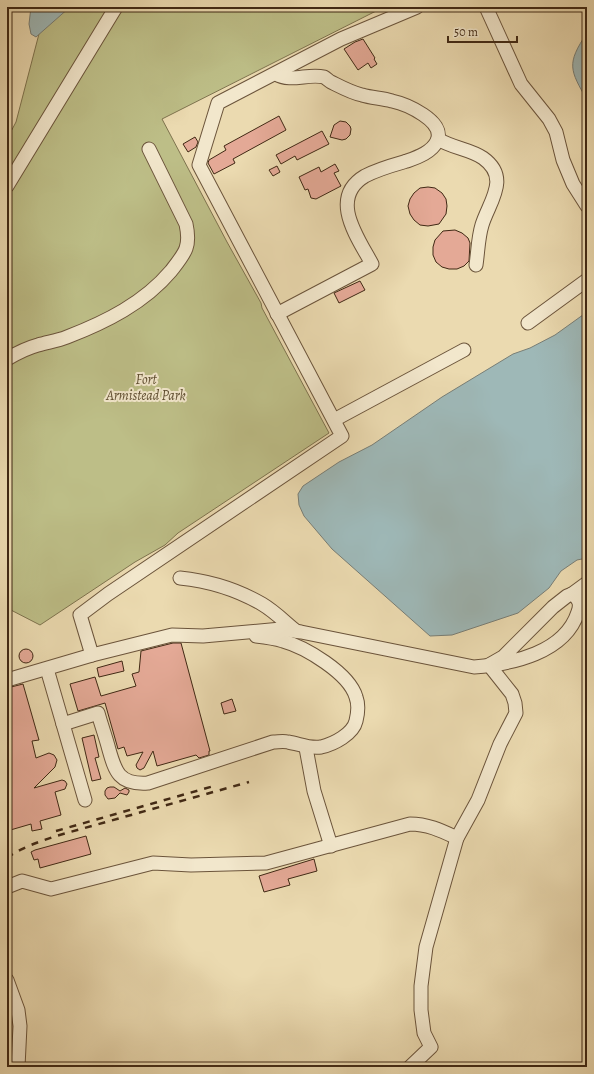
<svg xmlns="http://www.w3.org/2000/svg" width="594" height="1074" viewBox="0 0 594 1074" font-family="Alegreya,serif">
<rect width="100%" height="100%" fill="#ebdab0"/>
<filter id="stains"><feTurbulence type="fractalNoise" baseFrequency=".005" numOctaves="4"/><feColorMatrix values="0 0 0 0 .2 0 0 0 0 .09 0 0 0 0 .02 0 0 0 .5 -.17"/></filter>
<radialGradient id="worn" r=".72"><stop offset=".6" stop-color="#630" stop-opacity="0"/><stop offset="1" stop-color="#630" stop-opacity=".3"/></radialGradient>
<!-- green -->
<polygon fill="#bdbe87" stroke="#7e734e" points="46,7 384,7 162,119 227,242 261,303 262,308 329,433 178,533 165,545 135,562 40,625 7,608 7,139 16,122"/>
<!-- water -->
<g fill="#9eb8b7" stroke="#787e76">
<polygon points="31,7 70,7 36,37 31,34 29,24"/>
<path d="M 587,33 L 587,100 C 570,70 566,64 587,33 Z"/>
<polygon points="587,312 587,558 577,560 561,571 549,588 518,613 452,635 430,636 332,549 304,516 299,505 298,494 303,486 339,462 372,445 442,397 513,354 530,348 555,335"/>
</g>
<!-- building -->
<g fill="#e4a996" stroke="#402814">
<polygon points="363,39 375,58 374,59 377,64 371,68 368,63 358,70 344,49 355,42"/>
<polygon points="279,116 286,130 233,159 235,163 214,174 208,163 209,160 226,150 224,146"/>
<polygon points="340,121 346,122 350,126 351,129 350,135 346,139 342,140 330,137 334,125"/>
<polygon points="322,131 329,144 297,160 295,156 281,164 276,155"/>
<polygon points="195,137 198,142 196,147 188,152 183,144"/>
<polygon points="335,164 339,171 334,173 341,186 316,199 311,198 308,189 305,190 299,177 319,167 321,172"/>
<polygon points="277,166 280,172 273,176 269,170"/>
<polygon points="428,187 435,188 442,193 446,199 447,206 446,214 439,224 428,226 420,225 414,220 410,214 408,206 410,199 414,193 420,188"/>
<polygon points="455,230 462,233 468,238 470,243 469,261 464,266 457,269 449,269 442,267 436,262 433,255 433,247 435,240 443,231"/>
<polygon points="360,281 365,290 339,303 334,293"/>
<polygon points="173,643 181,643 210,751 209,751 209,755 199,758 196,755 157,766 153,751 144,768 140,770 137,768 136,765 143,752 127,756 124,747 118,749 105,703 78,711 70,684 95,677 101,696 136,686 132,674 139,672 141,651"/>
<circle cx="26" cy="656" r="7"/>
<polygon points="122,661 124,671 99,677 97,668"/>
<polygon points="23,684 39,740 32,741 36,758 49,753 54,755 57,760 55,767 34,788 62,780 65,781 67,784 65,789 55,792 61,815 40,821 42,829 32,831 31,824 7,831 7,688"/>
<polygon points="232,699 236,711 224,714 221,703"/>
<polygon points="94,735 99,757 95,758 101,779 92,781 82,738"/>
<polygon points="110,787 114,787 120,791 125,788 129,790 129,792 127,795 120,793 115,798 108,799 105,795 105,791 107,788"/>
<polygon points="86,836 91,854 40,868 38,859 34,860 31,852 35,850"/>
<polygon points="314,859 317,871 288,879 290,885 264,892 259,876"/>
</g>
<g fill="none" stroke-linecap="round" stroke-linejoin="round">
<!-- minor casing -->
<g stroke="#6b543b" stroke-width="15">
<g id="minor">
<path d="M 417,7 L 341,39 L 218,103 L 199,165 L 342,436 L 108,594 L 80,615 L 92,655 L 172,635 L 203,636 L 281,629 L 301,632 L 474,667 C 512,664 565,653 578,612 C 581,604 579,599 572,594 L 567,596 L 553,607 L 503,657 L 489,665"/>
<polyline points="486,7 521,84 549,119 556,132 563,160 573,184 587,206"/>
<path d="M 276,74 C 291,83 308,73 324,77 C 326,78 329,81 331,82 C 341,87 352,93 362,95 C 372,98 382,98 392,101 C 406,104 446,121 437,141 C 432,152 418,157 407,161 C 393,165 378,169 365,176 C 328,198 358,238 372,264 L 277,314"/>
<path d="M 438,139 C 452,148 470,149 483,158 C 511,178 489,202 482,225 C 478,238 478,252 476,265"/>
<polyline points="7,186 116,7"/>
<polyline points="528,323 587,280"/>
<path d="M 7,359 C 17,353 27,348 38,345 C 48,342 57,341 67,337 C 106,322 144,303 171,271 C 185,253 191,247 186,224 L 149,149"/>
<polyline points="334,420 464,350"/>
<path d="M 180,578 C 210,581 236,589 262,604 C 274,611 285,622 296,631"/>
<polyline points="572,594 587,583"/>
<polyline points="47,669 85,800"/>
<polyline points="7,680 92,655"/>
<path d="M 63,724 L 98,713 C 101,724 105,735 108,746 C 115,771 118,785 148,783 L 273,742 C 278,742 283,741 288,742 C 300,744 309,749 321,747 C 334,744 353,734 356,721 C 358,713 359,705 356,697 C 349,673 305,647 283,641 C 274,638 265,637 256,636"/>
<polyline points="306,748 314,791 331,846"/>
<path d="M 7,887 L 22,881 L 51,889 L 153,863 L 191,865 L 266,863 L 410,824 C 428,824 442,831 457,838 L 478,800 L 500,744 L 516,713 L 515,703 L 512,694 L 489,665"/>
<polyline points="7,980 18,1010 20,1026 18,1067"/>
<polyline points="410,1067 431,1047 424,1033 421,1010 421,986 426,947 457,838"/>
</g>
</g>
<!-- minor -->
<use href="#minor" stroke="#f2e7cc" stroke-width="13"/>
<!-- rail -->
<g stroke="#402814" stroke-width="2.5" stroke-dasharray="7 7" stroke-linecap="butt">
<polyline points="56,831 214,786"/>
<path d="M 7,858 C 22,847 39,842 56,836 L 249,782"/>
</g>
</g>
<g text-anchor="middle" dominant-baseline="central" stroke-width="4" stroke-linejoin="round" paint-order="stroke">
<!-- park labels -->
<g font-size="14" font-style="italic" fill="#5f4e31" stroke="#f2e7cc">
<text x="146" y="379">Fort<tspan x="146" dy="16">Armistead Park</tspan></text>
</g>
</g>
<!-- margin -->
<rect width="594" height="1074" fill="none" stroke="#ebdab0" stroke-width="24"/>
<rect x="8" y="8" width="578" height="1058" fill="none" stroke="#402814" stroke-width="2"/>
<rect x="12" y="12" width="570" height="1050" fill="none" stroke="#402814"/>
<!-- scale -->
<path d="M448 36v6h69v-6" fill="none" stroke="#402814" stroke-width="2"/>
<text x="454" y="36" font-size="12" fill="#402814" stroke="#f2e7cc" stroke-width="3" paint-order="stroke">50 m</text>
<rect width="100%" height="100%" filter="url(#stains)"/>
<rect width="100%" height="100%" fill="url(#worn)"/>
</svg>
